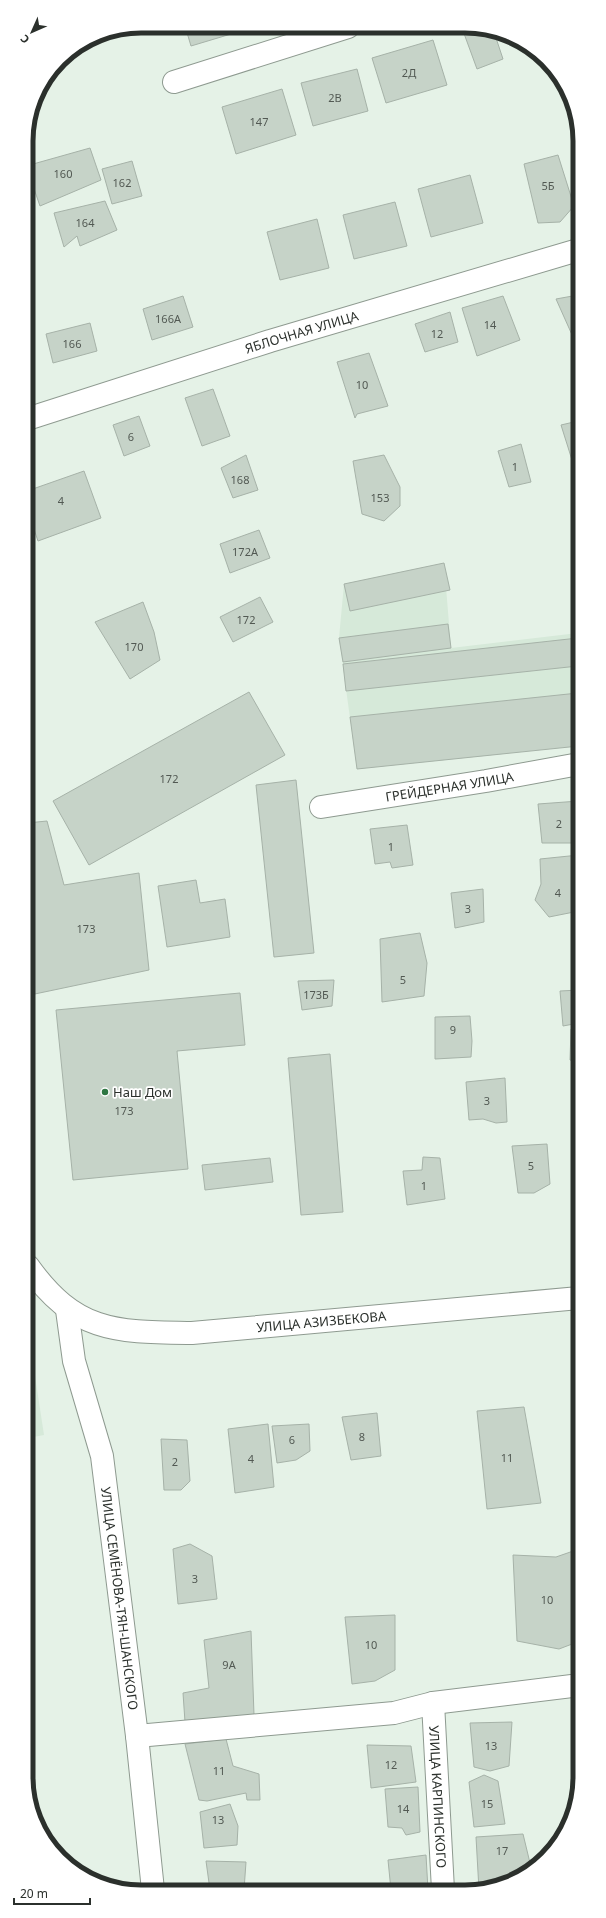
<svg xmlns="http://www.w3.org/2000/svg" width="606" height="1918" viewBox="0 0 606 1918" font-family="'Noto Sans',sans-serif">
<rect width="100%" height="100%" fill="#e5f2e7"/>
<!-- built -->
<g fill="#d6e9d9">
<polygon points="444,563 451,648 578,633 579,746 357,769 339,638 344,584"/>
<polygon points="28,1330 44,1435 28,1438"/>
</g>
<!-- building -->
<g fill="#c6d3c8" stroke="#a6b2a8">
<polygon points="185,26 228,27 231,34 191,46"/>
<polygon points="462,28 488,28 494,32 503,59 477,69"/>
<polygon points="433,40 447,85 386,103 372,58"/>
<polygon points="357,69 368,111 313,126 301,83"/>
<polygon points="282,89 296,135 236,154 222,107"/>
<polygon points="90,148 101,180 40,206 26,166"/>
<polygon points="558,155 574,206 560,222 538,223 524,164"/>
<polygon points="132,161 142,196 112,204 102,169"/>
<polygon points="470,175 483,223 431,237 418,189"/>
<polygon points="105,201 117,230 80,246 77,236 64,247 54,213"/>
<polygon points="395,202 407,246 354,259 343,215"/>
<polygon points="317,219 329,268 280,280 267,232"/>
<polygon points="578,295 578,338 573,337 556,299"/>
<polygon points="183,296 193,327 152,340 143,309"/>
<polygon points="503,296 520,340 477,356 462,308"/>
<polygon points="450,312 458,342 425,352 415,324"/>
<polygon points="90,323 97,351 53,363 46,334"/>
<polygon points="26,349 33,370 27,372"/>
<polygon points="369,353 388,406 357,414 355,418 337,362"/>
<polygon points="213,389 230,436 202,446 185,398"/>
<polygon points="139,416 150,446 124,456 113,425"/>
<polygon points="578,421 578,458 572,460 561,425"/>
<polygon points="521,444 531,482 509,487 498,451"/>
<polygon points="246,455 258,490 233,498 221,468"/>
<polygon points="384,455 400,487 400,506 384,521 362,514 353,461"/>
<polygon points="84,471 101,518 38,541 27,509 27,491"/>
<polygon points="259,530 270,558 230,573 220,544"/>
<polygon points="444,563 450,590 350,611 344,584"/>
<polygon points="260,597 273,622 233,642 220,617"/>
<polygon points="143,602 154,632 160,660 130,679 95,622"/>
<polygon points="448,624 451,648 343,662 339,638"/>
<polygon points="578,638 578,666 346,691 343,664"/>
<polygon points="249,692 285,755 89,865 53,801"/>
<polygon points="578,693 579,746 357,769 350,717"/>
<polygon points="296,780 314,953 274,957 256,785"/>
<polygon points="579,801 579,843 542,843 538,804"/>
<polygon points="47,821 64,885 139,873 149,970 30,995 27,983 27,823"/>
<polygon points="407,825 413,865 392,868 390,862 375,864 370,829"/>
<polygon points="579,855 579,911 549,917 535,900 541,884 540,859"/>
<polygon points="196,880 200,903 225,899 230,937 167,947 158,886"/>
<polygon points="483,889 484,922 455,928 451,893"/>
<polygon points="420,933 427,963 424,996 382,1002 380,939"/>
<polygon points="572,939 579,939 579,966 575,966"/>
<polygon points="334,980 332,1006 302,1010 298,981"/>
<polygon points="579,990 579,1023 563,1026 560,991"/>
<polygon points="240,993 245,1045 177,1051 188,1169 73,1180 56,1010"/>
<polygon points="470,1016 472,1041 471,1057 435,1059 435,1017"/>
<polygon points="579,1028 579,1062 570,1060 571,1029"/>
<polygon points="330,1054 343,1212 301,1215 288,1058"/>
<polygon points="505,1078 507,1122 496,1123 483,1119 469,1120 466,1082"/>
<polygon points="547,1144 550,1184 534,1193 518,1193 512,1146"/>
<polygon points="423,1157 440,1158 445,1199 407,1205 403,1171 422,1170"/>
<polygon points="270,1158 273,1182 205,1190 202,1165"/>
<polygon points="524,1407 541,1503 487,1509 477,1411"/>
<polygon points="377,1413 381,1456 351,1460 342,1417"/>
<polygon points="268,1424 274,1487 235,1493 228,1429"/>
<polygon points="309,1424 310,1451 296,1460 277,1463 272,1426"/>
<polygon points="161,1439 187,1440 190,1481 181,1490 164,1490"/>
<polygon points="190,1544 212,1556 217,1599 178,1604 173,1549"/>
<polygon points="579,1549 580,1641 559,1649 517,1641 513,1555 556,1557"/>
<polygon points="395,1615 395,1670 375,1681 352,1684 345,1617"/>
<polygon points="251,1631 254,1715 185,1722 183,1693 209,1688 204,1640"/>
<polygon points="512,1722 509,1766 490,1771 474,1767 470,1723"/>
<polygon points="226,1739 233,1766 259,1774 260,1800 247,1800 246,1793 207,1801 199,1800 185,1744"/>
<polygon points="367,1745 411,1746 416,1782 371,1788"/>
<polygon points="484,1775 498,1781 505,1824 474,1827 469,1782"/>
<polygon points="418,1787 420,1832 406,1835 402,1828 388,1827 385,1789"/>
<polygon points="230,1804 238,1826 237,1845 204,1848 200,1812"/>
<polygon points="523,1834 530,1863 530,1870 522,1877 487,1890 479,1890 476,1837"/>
<polygon points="426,1855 428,1890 391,1890 388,1860"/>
<polygon points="206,1861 246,1862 244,1890 210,1890"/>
</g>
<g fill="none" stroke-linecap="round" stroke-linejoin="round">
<!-- minor casing -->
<g stroke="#8e9a90" stroke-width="24">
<g id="minor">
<polyline points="174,82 348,27"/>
<path id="s1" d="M 27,419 L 270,341 L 578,250"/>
<path id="s2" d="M 321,807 L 486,781 L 579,764"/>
<path id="s3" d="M 67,1310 L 74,1361 L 102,1456 L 137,1736 L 153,1890"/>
<path id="s4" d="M 433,1703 L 443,1890"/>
<polyline points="137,1736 394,1713 433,1703 580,1685"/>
</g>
</g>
<!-- major casing -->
<g stroke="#8e9a90" stroke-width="24">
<g id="major">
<path id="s5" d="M 28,1266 C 76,1333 115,1332 192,1333 L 579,1298"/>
</g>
</g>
<!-- minor -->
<use href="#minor" stroke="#fff" stroke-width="22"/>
<!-- major -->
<use href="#major" stroke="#fff" stroke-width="22"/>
</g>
<!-- markers -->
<circle fill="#2e7643" stroke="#fff" stroke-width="1.5" cx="105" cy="1092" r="4"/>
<g text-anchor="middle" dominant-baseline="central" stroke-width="3.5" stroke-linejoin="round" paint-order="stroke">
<!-- number labels -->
<g font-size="11" fill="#525953">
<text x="409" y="72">2Д</text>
<text x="335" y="97">2В</text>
<text x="259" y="121">147</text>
<text x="63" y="173">160</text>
<text x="122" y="182">162</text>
<text x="548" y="185">5Б</text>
<text x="85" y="222">164</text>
<text x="168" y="318">166А</text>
<text x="490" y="324">14</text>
<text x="437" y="333">12</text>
<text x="72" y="343">166</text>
<text x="362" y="384">10</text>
<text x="131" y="436">6</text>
<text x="515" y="466">1</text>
<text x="240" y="479">168</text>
<text x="380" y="497">153</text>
<text x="61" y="500">4</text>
<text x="245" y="551">172А</text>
<text x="246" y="619">172</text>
<text x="134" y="646">170</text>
<text x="169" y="778">172</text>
<text x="559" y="823">2</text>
<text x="391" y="846">1</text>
<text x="558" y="892">4</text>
<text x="468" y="908">3</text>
<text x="86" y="928">173</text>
<text x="403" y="979">5</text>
<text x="316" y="994">173Б</text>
<text x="453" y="1029">9</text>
<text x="487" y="1100">3</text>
<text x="124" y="1110">173</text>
<text x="531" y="1165">5</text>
<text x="424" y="1185">1</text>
<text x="362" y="1436">8</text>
<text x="292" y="1439">6</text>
<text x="507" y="1457">11</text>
<text x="251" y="1458">4</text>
<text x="175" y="1461">2</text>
<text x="195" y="1578">3</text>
<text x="547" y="1599">10</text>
<text x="371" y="1644">10</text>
<text x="229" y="1664">9А</text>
<text x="491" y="1745">13</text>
<text x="391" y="1764">12</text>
<text x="219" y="1770">11</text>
<text x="487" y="1803">15</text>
<text x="403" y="1808">14</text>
<text x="218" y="1819">13</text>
<text x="502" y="1850">17</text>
</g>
<!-- street labels -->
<g font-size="13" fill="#2b302c" stroke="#fff">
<text stroke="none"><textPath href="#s1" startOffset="288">ЯБЛОЧНАЯ УЛИЦА</textPath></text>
<text stroke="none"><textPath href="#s2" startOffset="130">ГРЕЙДЕРНАЯ УЛИЦА</textPath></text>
<text stroke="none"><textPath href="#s5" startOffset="317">УЛИЦА АЗИЗБЕКОВА</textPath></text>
<text stroke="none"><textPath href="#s3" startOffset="294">УЛИЦА СЕМЁНОВА-ТЯН-ШАНСКОГО</textPath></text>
<text stroke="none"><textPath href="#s4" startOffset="94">УЛИЦА КАРПИНСКОГО</textPath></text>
</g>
<!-- poi labels -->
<g font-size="13" fill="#2b302c" stroke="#fff" text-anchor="start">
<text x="113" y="1092">Наш Дом</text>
</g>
</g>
<!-- crop -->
<path d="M0 0H606V1918H0ZM141 33H465A108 108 0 0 1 573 141V1777A108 108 0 0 1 465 1885H141A108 108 0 0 1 33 1777V141A108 108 0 0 1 141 33Z" fill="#fff" fill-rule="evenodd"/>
<path fill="none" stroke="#2b302c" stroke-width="5" d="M141 33H465A108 108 0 0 1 573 141V1777A108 108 0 0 1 465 1885H141A108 108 0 0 1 33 1777V141A108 108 0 0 1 141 33Z"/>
<!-- north arrow -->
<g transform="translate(32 32) rotate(225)" stroke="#ffffff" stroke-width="3" paint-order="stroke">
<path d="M0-3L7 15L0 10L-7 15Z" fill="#2b302c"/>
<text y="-6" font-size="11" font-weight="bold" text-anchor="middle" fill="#2b302c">С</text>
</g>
<!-- scale -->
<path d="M14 1898v6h76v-6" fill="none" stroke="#2b302c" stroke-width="2"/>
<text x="20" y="1898" font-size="12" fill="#2b302c" stroke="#ffffff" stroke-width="3" paint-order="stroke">20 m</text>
</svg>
